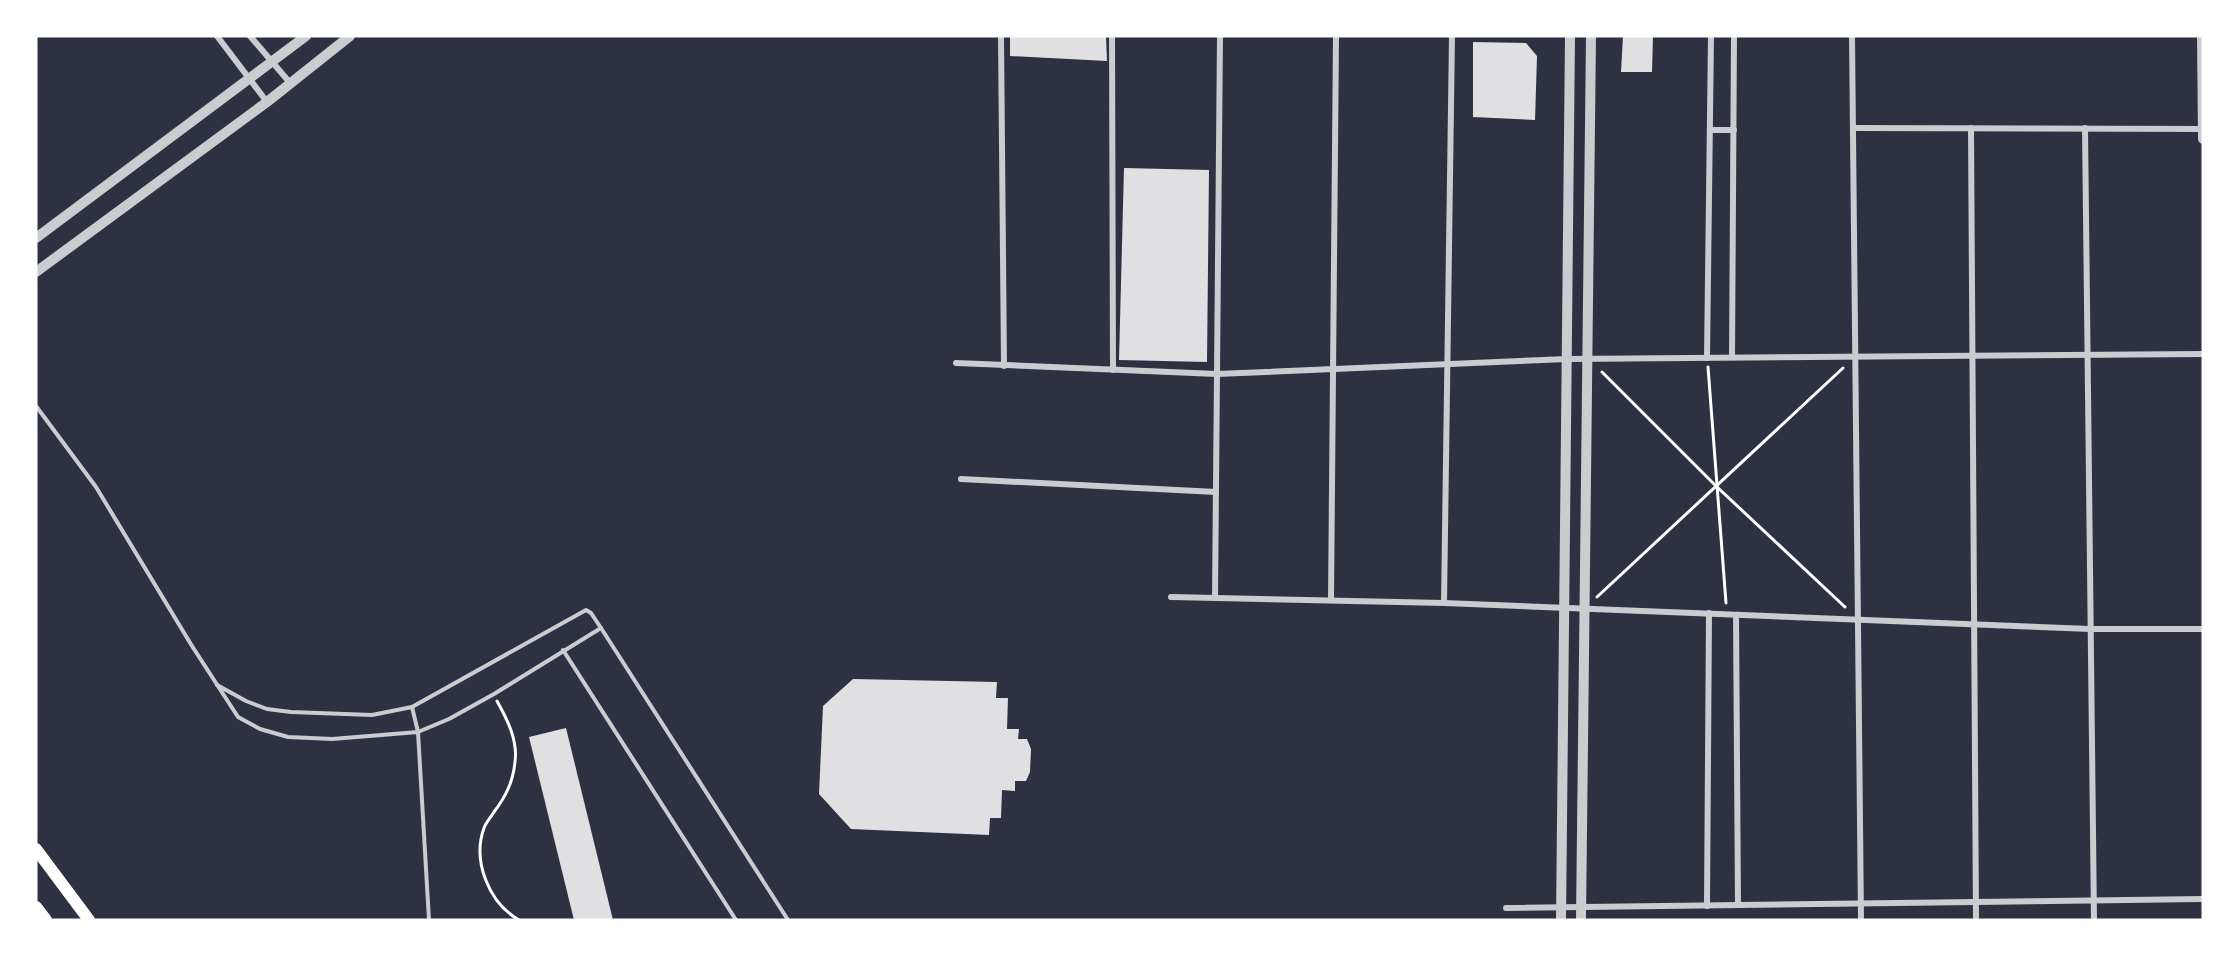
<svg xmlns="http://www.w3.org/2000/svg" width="2239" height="956" viewBox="0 0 2239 956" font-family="Roboto,sans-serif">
<rect width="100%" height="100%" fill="#2d3142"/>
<!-- building -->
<g fill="#e0e0e3">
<polygon points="1010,36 1106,36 1107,61 1010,56"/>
<polygon points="1623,36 1653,36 1652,72 1621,72"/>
<polygon points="1473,42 1526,43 1537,56 1535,120 1473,117"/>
<polygon points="1124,168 1209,170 1207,362 1119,360"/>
<polygon points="853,679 997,682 996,698 1008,698 1007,729 1019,729 1018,739 1027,739 1031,749 1030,772 1026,781 1015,781 1015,791 1002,790 1001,818 990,818 989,835 851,829 819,794 823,706"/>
<polygon points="566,728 613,920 574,920 529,737"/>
</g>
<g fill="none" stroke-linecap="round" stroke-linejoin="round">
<!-- path -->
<g stroke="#fff" stroke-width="3">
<polyline points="1708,367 1726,603"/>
<polyline points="1602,372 1716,486 1845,607"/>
<polyline points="1597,597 1843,368"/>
<path d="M 497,701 C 507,719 518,740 515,762 C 513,782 506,796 494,812 C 491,817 486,822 484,828 C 472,861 489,903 519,920"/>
</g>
<!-- service -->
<g stroke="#caccd0" stroke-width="4">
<polyline points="36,406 96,487 192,646 238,717 260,729 288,737 332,739 418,732 449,719 494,694 601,628"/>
<polyline points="563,650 736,920"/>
<polyline points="217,685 246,701 267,709 291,712 372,715 412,707 586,610 591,613 601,628 788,920"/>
<polyline points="412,707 418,732 429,920"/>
</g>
<!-- minor -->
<g stroke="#caccd0" stroke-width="6">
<polyline points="217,36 267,102"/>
<polyline points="250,36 291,84"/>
<polyline points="1001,36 1004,366"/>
<polyline points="1112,36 1113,370"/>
<polyline points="1852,36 1861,920"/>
<polyline points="1853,128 2203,129"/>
<polyline points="1971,128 1976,920"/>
<polyline points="2085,128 2094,920"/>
<polyline points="1710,130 1734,130"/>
<polyline points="1732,357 1734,36"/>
<polyline points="1707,358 1711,36"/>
<polyline points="956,363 1217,374 1567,359 2203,354"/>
<polyline points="961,479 1216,492"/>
<polyline points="1171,597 1444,603 2091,629 2203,629"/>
<polyline points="1215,598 1220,36"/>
<polyline points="1331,600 1336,36"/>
<polyline points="1444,603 1452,36"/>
<polyline points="1736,615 1738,905"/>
<polyline points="1707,906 1709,613"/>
<polyline points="1506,908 2203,899"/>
</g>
<!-- tertiary -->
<g stroke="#caccd0" stroke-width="10">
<polyline points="2202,36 2203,139"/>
<polyline points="36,238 306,36"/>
<polyline points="36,272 267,102 350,36"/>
<polyline points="1561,920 1570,36"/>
<polyline points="1581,920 1591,36"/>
</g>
<!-- secondary -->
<g stroke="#fff" stroke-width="12">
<polyline points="36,849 89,920"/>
<polyline points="36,907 46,920"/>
</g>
</g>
<!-- border -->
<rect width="2239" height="956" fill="none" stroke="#ffffff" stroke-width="75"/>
</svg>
